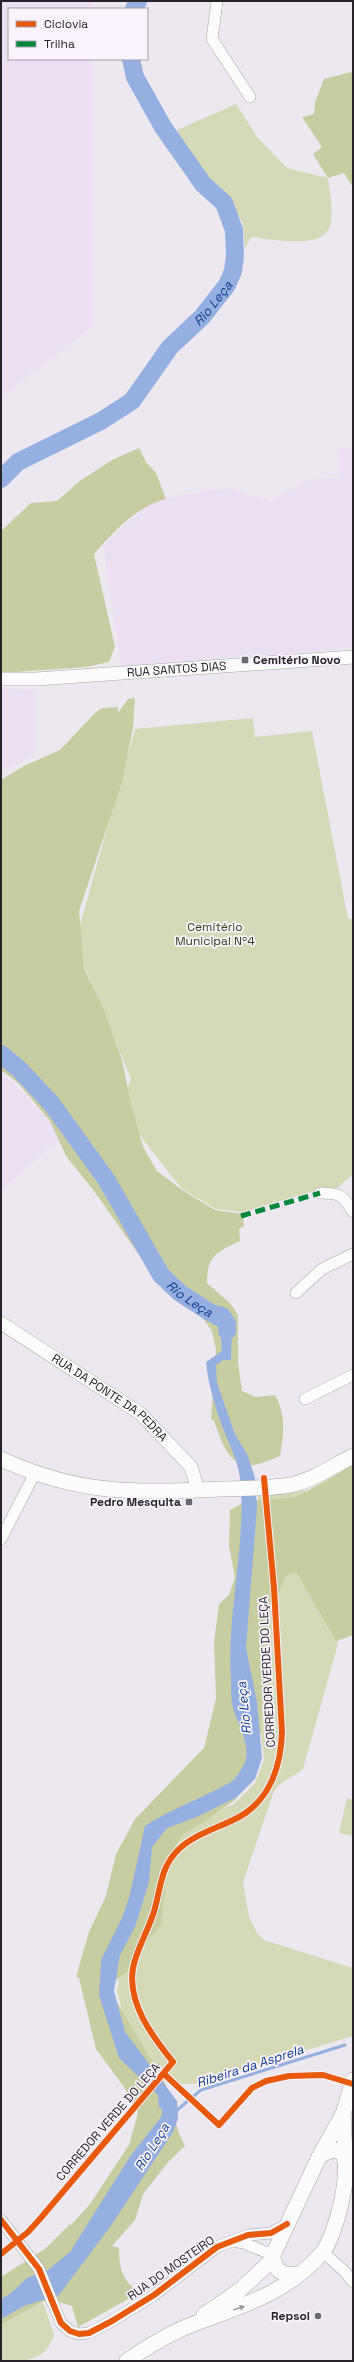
<svg xmlns="http://www.w3.org/2000/svg" width="354" height="2362" viewBox="0 0 354 2362" font-family="'Space Grotesk',sans-serif">
<rect width="100%" height="100%" fill="#ede8f0"/>
<!-- built -->
<g fill="#ebe0f1">
<polygon points="1,1 93,1 93,9 9,9 9,59 93,59 93,326 1,397"/>
<polygon points="340,448 353,448 353,648 121,666 103,546 152,500 226,488 271,501 307,480 338,478"/>
<polygon points="1,687 35,691 35,755 1,771"/>
<polygon points="1,1073 24,1094 63,1136 1,1190"/>
</g>
<!-- green -->
<g fill="#d5d9b7">
<path d="M 236,104 L 258,138 L 287,168 L 328,178 C 330,192 333,207 331,222 C 328,252 271,239 251,237 L 245,249 L 243,224 L 231,202 L 191,156 L 177,130 Z"/>
<polygon points="253,718 255,737 312,731 348,919 353,919 353,1174 337,1188 314,1191 242,1212 216,1209 182,1189 112,1100 129,1085 131,1079 75,943 135,729"/>
<path d="M 338,1473 L 349,1476 L 339,1634 L 336,1651 L 303,1769 C 293,1778 282,1779 274,1791 L 243,1882 L 249,1917 L 257,1933 L 264,1940 L 353,1968 L 353,2036 L 194,2084 L 181,2084 L 172,2076 L 160,2073 L 127,2031 L 117,1991 L 123,1957 L 171,1830 L 234,1804 L 255,1783 L 264,1760 L 252,1656 L 258,1495 L 308,1490 Z"/>
<polygon points="347,1798 353,1800 353,1836 339,1833"/>
<path d="M 43,2302 L 54,2335 C 45,2362 25,2361 1,2361 L 1,2325 Z"/>
</g>
<!-- forest -->
<g fill="#c8cca1">
<polygon points="351,72 353,75 353,187 344,173 328,178 313,154 322,147 302,117 314,114 315,102 324,79"/>
<path d="M 139,448 L 146,462 L 156,473 L 166,499 C 136,507 114,531 94,554 L 115,647 L 109,662 L 86,667 L 1,673 L 1,531 L 31,503 L 57,501 L 81,480 L 114,459 Z"/>
<path d="M 135,698 L 133,728 L 122,782 L 79,911 L 84,968 L 104,1010 L 122,1060 L 131,1104 L 143,1147 L 157,1171 L 182,1190 L 215,1210 L 243,1214 L 244,1226 L 239,1229 L 240,1241 C 217,1252 207,1255 207,1283 L 231,1304 L 238,1315 L 238,1363 L 242,1391 L 256,1397 L 275,1395 C 286,1414 284,1434 280,1456 C 272,1459 263,1463 254,1465 C 228,1469 221,1439 214,1421 L 211,1419 L 216,1350 L 212,1331 L 185,1294 L 163,1282 L 142,1259 L 94,1191 L 66,1156 L 50,1121 L 18,1083 L 1,1070 L 1,780 L 24,766 L 60,750 L 97,711 L 103,708 L 118,707 L 118,713 L 128,699 Z"/>
<path d="M 353,1464 L 353,1635 L 336,1641 L 297,1573 L 286,1575 L 265,1625 L 261,1732 L 236,1799 L 207,1820 L 182,1835 L 168,1859 L 161,1925 L 148,1940 L 134,1965 L 108,1987 L 166,2085 L 178,2131 L 185,2146 L 169,2161 L 143,2194 L 135,2220 L 112,2246 L 119,2248 C 119,2267 122,2283 141,2292 L 78,2327 L 72,2306 L 48,2299 L 1,2325 L 1,2277 L 46,2248 L 70,2224 L 71,2225 L 90,2204 L 129,2145 L 138,2113 L 124,2087 L 96,2049 L 79,1978 L 76,1977 L 89,1932 L 106,1896 L 116,1854 L 135,1819 L 204,1748 L 216,1698 L 214,1642 L 219,1604 L 229,1595 L 235,1577 L 229,1546 L 230,1510 L 247,1501 L 293,1498 L 326,1482 Z"/>
</g>
<!-- water -->
<path fill="#95afe1" d="M 217,1308 L 232,1316 L 231,1360 L 223,1360 L 216,1365 L 217,1383 L 235,1434 L 248,1456 L 255,1478 L 257,1507 L 246,1648 L 257,1702 L 262,1758 L 255,1779 L 237,1797 L 199,1816 L 167,1828 L 152,1847 L 149,1882 L 135,1927 L 120,1955 L 114,1991 L 125,2032 L 177,2101 L 178,2119 L 173,2132 L 110,2227 L 59,2295 L 24,2306 L 1,2319 L 1,2299 L 10,2294 L 27,2278 L 48,2270 L 70,2252 L 131,2155 L 162,2116 L 162,2109 L 159,2107 L 158,2095 L 119,2058 L 99,1995 L 101,1960 L 122,1918 L 129,1898 L 145,1826 C 172,1808 203,1798 231,1782 C 235,1779 241,1770 244,1765 C 253,1746 236,1723 232,1704 C 231,1697 231,1688 231,1680 C 226,1613 247,1545 240,1478 C 237,1458 229,1444 222,1426 C 215,1406 208,1384 206,1362 L 222,1351 L 220,1327 L 212,1324 Z"/>
<g fill="none" stroke-linecap="round" stroke-linejoin="round">
<!-- stream -->
<polyline stroke="#95afe1" stroke-width="3" points="176,2111 201,2090 345,2045"/>
<!-- river -->
<g stroke="#95afe1" stroke-width="18">
<polyline points="134,9 138,1"/>
<path id="s1" d="M 1,479 L 18,462 L 101,421 L 132,401 L 170,347 L 202,317 L 227,285 L 233,271 L 235,256 L 234,230 L 224,203 L 203,184 L 163,127 L 135,77 L 131,59"/>
<path id="s2" d="M 1,1054 L 19,1069 L 51,1103 L 106,1179 L 161,1275 L 180,1293 L 211,1313 L 222,1316 L 227,1324 L 227,1331"/>
</g>
<!-- minor casing -->
<g stroke="#a8a4aa" stroke-width="12">
<g id="minor">
<polyline points="217,1 212,39 250,97"/>
<path d="M 320,1193 C 340,1193 343,1195 353,1212"/>
<polyline points="296,1293 322,1269 353,1254"/>
<polyline points="305,1399 353,1375"/>
<polyline points="1,1539 35,1473"/>
<polyline points="1,2220 39,2269 61,2323 70,2331 79,2334 89,2333 112,2321 154,2295 217,2247 248,2235 271,2233 287,2224"/>
<polyline points="232,2241 244,2243 273,2255"/>
<polyline points="323,2252 344,2271 353,2282"/>
</g>
</g>
<!-- tertiary casing -->
<g stroke="#a8a4aa" stroke-width="14">
<g id="tertiary">
<path id="s3" d="M 1,679 L 36,679 L 353,657"/>
<path id="s4" d="M 1,1323 L 141,1414 L 191,1467 L 198,1490"/>
</g>
</g>
<!-- secondary casing -->
<g stroke="#a8a4aa" stroke-width="16">
<g id="secondary">
<path d="M 1,1459 C 79,1495 136,1493 220,1489 C 243,1488 267,1489 290,1485 C 312,1481 333,1466 353,1456"/>
<polyline points="343,2114 345,2154"/>
<path d="M 300,2273 C 286,2278 273,2271 273,2255 L 319,2157 L 343,2114 L 353,2080"/>
<polyline points="204,2315 240,2290 273,2259"/>
<path d="M 127,2361 C 147,2347 168,2334 191,2325 C 240,2306 285,2295 322,2253 C 336,2236 354,2165 341,2152 C 333,2148 326,2152 319,2157"/>
</g>
</g>
<!-- minor -->
<use href="#minor" stroke="#fcfcfd" stroke-width="11"/>
<!-- tertiary -->
<use href="#tertiary" stroke="#fcfcfd" stroke-width="13"/>
<!-- secondary -->
<use href="#secondary" stroke="#fcfcfd" stroke-width="15"/>
<!-- quiet -->
<polyline stroke="#00873e" stroke-width="5" stroke-dasharray="10 5" stroke-linecap="butt" points="241,1216 320,1193"/>
<!-- cycleway casing -->
<g stroke="#f9f3fd" stroke-width="8">
<g id="cycleway">
<polyline points="164,2074 219,2125 252,2088 266,2081 289,2076 323,2075 353,2084"/>
<polyline points="1,2220 39,2269 61,2323 70,2331 79,2334 89,2333 112,2321 154,2295 217,2247 248,2235 271,2233 287,2224"/>
<path d="M 1,2254 L 28,2232 L 39,2220 L 173,2062 C 152,2036 127,2003 133,1968 C 137,1947 150,1928 155,1908 C 161,1886 161,1867 178,1850 C 194,1834 219,1828 239,1817 C 270,1800 281,1766 282,1732 L 274,1588 L 264,1478"/>
</g>
</g>
<!-- cycleway -->
<use href="#cycleway" stroke="#e8590c" stroke-width="6"/>
</g>
<!-- one-way arrows -->
<defs><path id="oneway-solid" d="M-6-.8H1V-3.2L6.5 0L1 3.2V.8H-6Z"/></defs>
<use fill="#9c9a9e" href="#oneway-solid" transform="translate(239 2308) rotate(-19)"/>
<!-- markers -->
<g fill="#6c686f" stroke="#f9f3fd" stroke-width="1.5">
<rect x="241" y="656" width="8" height="8" rx="2"/>
<rect x="185" y="1498" width="8" height="8" rx="2"/>
<circle cx="318" cy="2316" r="4"/>
</g>
<g text-anchor="middle" dominant-baseline="central" stroke-width="3.5" stroke-linejoin="round" paint-order="stroke">
<!-- poi labels -->
<g font-size="12" font-weight="bold" fill="#272329" stroke="#f9f3fd" text-anchor="end">
<text x="253" y="660" text-anchor="start">Cemitério Novo</text>
<text x="181" y="1502">Pedro Mesquita</text>
<text x="310" y="2316">Repsol</text>
</g>
<!-- street labels -->
<g font-size="12" fill="#272329" stroke="#f9f3fd">
<text stroke="none"><textPath href="#s3" startOffset="176">RUA SANTOS DIAS</textPath></text>
<text stroke="none"><textPath href="#s4" startOffset="132">RUA DA PONTE DA PEDRA</textPath></text>
<text transform="translate(267 1672) rotate(-93)">CORREDOR VERDE DO LEÇA</text>
<text transform="translate(108 2122) rotate(-49)">CORREDOR VERDE DO LEÇA</text>
<text transform="translate(171 2268) rotate(-35)">RUA DO MOSTEIRO</text>
</g>
<!-- park labels -->
<g font-size="12" fill="#393e1a" stroke="#f9f3fd">
<text x="215" y="927">Cemitério<tspan x="215" dy="14">Municipal Nº4</tspan></text>
</g>
<!-- water labels -->
<g font-size="13" font-style="italic" fill="#113e8d" stroke="#f9f3fd">
<text stroke="none"><textPath href="#s1" startOffset="281">Rio Leça</textPath></text>
<text stroke="none"><textPath href="#s2" startOffset="312">Rio Leça</textPath></text>
<text transform="translate(244 1708) rotate(-96)">Rio Leça</text>
<text transform="translate(250 2066) rotate(-18)">Ribeira da Asprela</text>
<text transform="translate(152 2147) rotate(-58)">Rio Leça</text>
</g>
</g>
<!-- border -->
<rect width="354" height="2362" fill="none" stroke="#272329" stroke-width="4"/>
<!-- legend -->
<rect x="8" y="8" width="140" height="52" fill="#f9f3fd" stroke="#a5a0a8"/>
<rect x="16" y="21" width="20" height="6" fill="#e8590c" stroke="#a5a0a8"/>
<text x="44" y="28" font-size="12" fill="#272329">Ciclovia</text>
<rect x="16" y="41" width="20" height="6" fill="#00873e" stroke="#a5a0a8"/>
<text x="44" y="48" font-size="12" fill="#272329">Trilha</text>
</svg>
